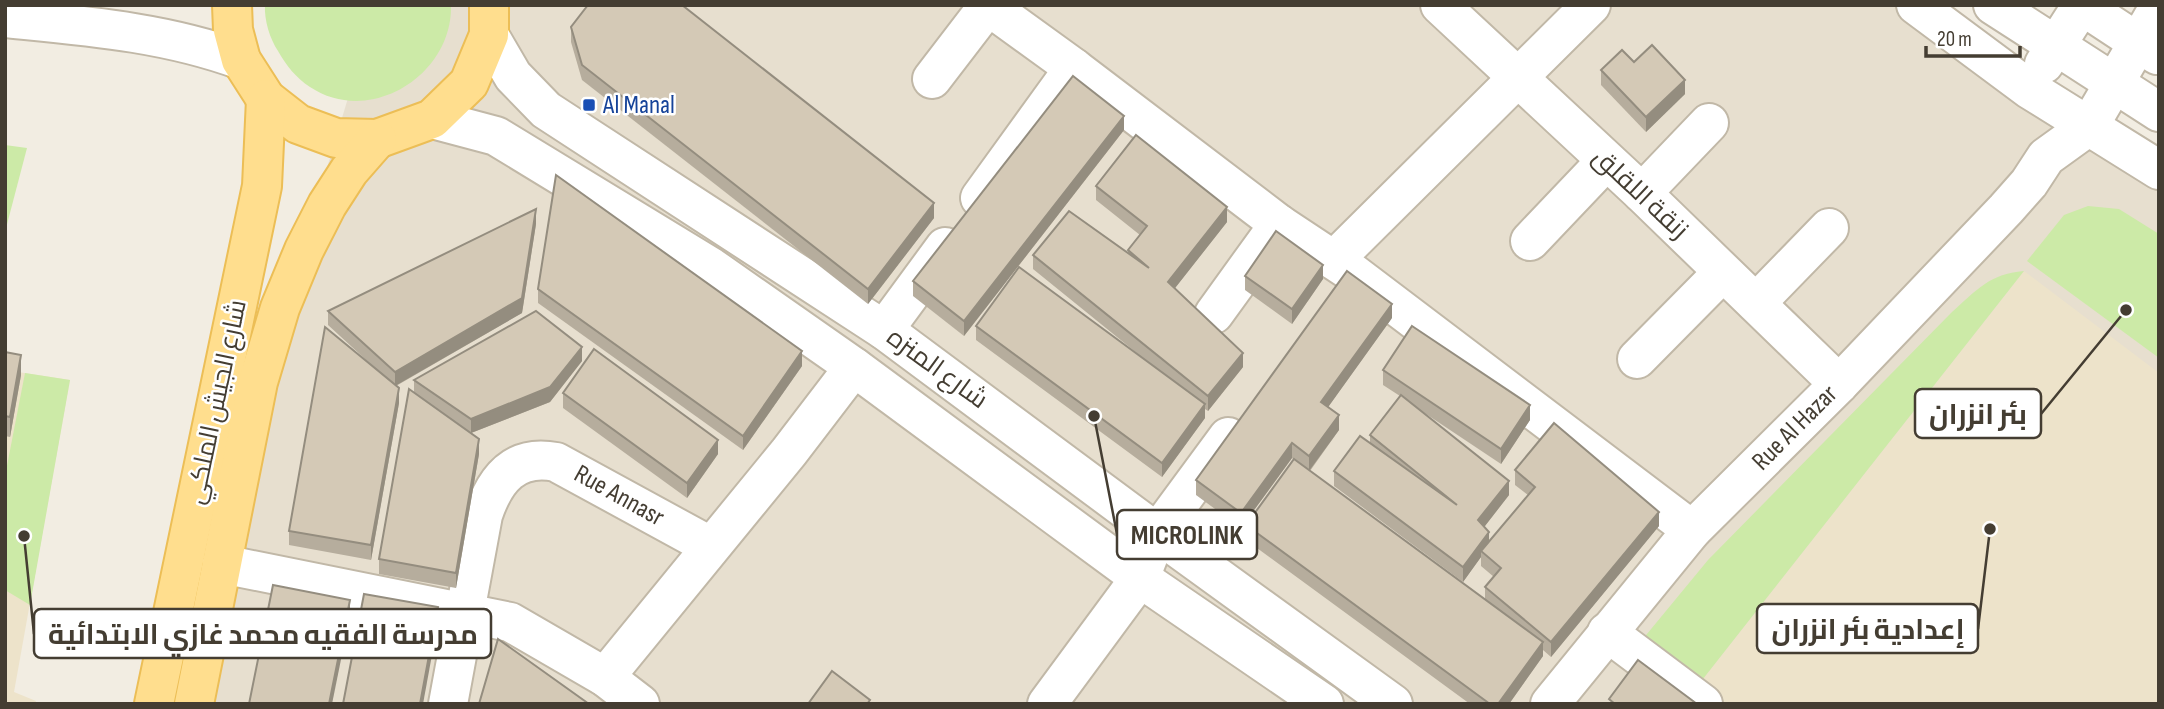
<svg xmlns="http://www.w3.org/2000/svg" width="2164" height="709" viewBox="0 0 2164 709" font-family="'Sofia Sans Condensed',Cairo,sans-serif">
<rect width="100%" height="100%" fill="#f2ede2"/>
<!-- residential -->
<polygon fill="#e7dfcf" points="376,5 1924,5 2159,168 2159,704 193,704 249,427"/>
<!-- education -->
<g fill="#ede3ca">
<polygon points="2024,271 2159,373 2159,704 1725,704 1699,684"/>
<polygon points="5,370 70,380 14,692 36,701 35,704 5,704"/>
</g>
<!-- green -->
<g fill="#cceaa7">
<path d="M 265,5 L 451,5 C 453,75 370,127 310,87 C 296,78 286,65 278,51 C 270,39 264,20 265,5 Z"/>
<polygon points="5,145 27,148 5,232"/>
<polygon points="2088,206 2119,209 2159,234 2159,358 2027,261 2064,215"/>
<path d="M 2024,271 L 1699,684 L 1642,640 L 1708,560 L 1952,312 C 1977,290 1989,274 2024,271 Z"/>
<polygon points="25,373 70,380 30,605 5,590 5,476"/>
</g>
<g fill="none" stroke-linecap="round" stroke-linejoin="round">
<!-- minor casing -->
<g stroke="#c1b8a7" stroke-width="42">
<g id="minor">
<polyline points="987,5 1074,68 1279,224 1350,271 1692,530"/>
<polyline points="1440,5 1642,193 1839,384"/>
<polyline points="1916,5 2029,89 2159,170"/>
<polyline points="1993,5 2159,112"/>
<polyline points="2081,5 2157,55"/>
<path d="M 5,18 C 86,26 165,32 241,60"/>
<polyline points="489,35 513,76 546,110 884,330 1168,541 1393,704"/>
<polyline points="2044,64 2082,5"/>
<polyline points="932,79 988,6"/>
<polyline points="432,119 496,136 711,267 854,367 1140,578 1324,704"/>
<polyline points="1642,193 1709,123"/>
<polyline points="980,198 1074,68"/>
<polyline points="1530,241 1606,161"/>
<polyline points="1334,260 1591,5"/>
<polyline points="1756,303 1829,228"/>
<polyline points="1214,314 1279,224"/>
<polyline points="884,330 945,247"/>
<polyline points="1637,359 1722,273"/>
<polyline points="222,564 510,622 605,677 640,704"/>
<polyline points="1607,632 1703,704"/>
<polyline points="605,677 789,452 854,367"/>
<path d="M 448,704 L 483,515 C 495,479 515,454 556,462 L 710,546"/>
<polyline points="1047,704 1140,578 1158,532 1228,437"/>
<polyline points="1550,704 1692,530 1839,384 2006,209 2029,183 2046,157 2089,126 2159,7"/>
</g>
</g>
<!-- major casing -->
<g stroke="#ecbe56" stroke-width="42">
<g id="major">
<polyline points="232,5 233,30 241,60 266,99 298,124 336,138 377,139 432,119 469,83 489,35 489,5"/>
<polyline points="154,704 262,186 266,99"/>
<polyline points="194,704 258,382 280,308 304,250 327,205 349,171 377,139"/>
</g>
</g>
<!-- minor -->
<use href="#minor" stroke="#fff" stroke-width="38"/>
<!-- major -->
<use href="#major" stroke="#ffde8e" stroke-width="38"/>
</g>
<!-- wall -->
<g fill="#b6ad9d">
<polygon points="571,27 934,218 868,304 582,80 571,42"/>
<polygon points="1634,62 1685,94 1646,132 1601,85 1601,70"/>
<polygon points="1124,130 964,336 913,296 913,281"/>
<polygon points="1096,186 1227,222 1175,288 1243,367 1208,411 1205,409 1205,418 1162,477 976,340 976,326 1138,354 1033,269 1033,255 1128,253 1128,250 1140,235 1096,200"/>
<polygon points="536,224 522,313 396,386 399,403 371,560 289,545 289,531 376,369 328,325 328,311"/>
<polygon points="1245,276 1323,279 1292,324 1245,290"/>
<polygon points="538,289 802,366 743,450 538,303"/>
<polygon points="1392,318 1328,407 1339,430 1310,471 1485,599 1485,587 1494,577 1481,566 1481,557 1463,582 1334,486 1334,471 1370,443 1370,435 1400,396 1383,385 1383,370 1530,420 1501,464 1411,404 1509,495 1484,527 1489,542 1528,495 1515,485 1515,470 1659,526 1551,657 1543,650 1543,656 1509,704 1470,704 1246,540 1246,525 1294,460 1292,458 1241,528 1196,495 1196,480"/>
<polygon points="5,352 21,375 10,437 5,436"/>
<polygon points="582,361 550,402 471,433 479,454 456,588 379,574 379,559 414,393 414,380"/>
<polygon points="563,393 718,454 687,498 563,408"/>
</g>
<!-- shaded-wall -->
<g fill="#948d7f">
<polygon points="1685,80 1685,94 1646,132 1646,117"/>
<polygon points="1124,116 1124,130 964,336 964,321"/>
<polygon points="934,203 934,218 868,304 868,289"/>
<polygon points="1227,207 1227,222 1168,297 1168,282"/>
<polygon points="536,209 536,224 522,313 395,386 395,372"/>
<polygon points="1323,265 1323,279 1292,324 1292,309"/>
<polygon points="1392,304 1392,318 1321,417 1321,402"/>
<polygon points="582,347 582,361 550,402 471,433 471,419"/>
<polygon points="802,351 802,366 743,450 743,436"/>
<polygon points="1243,353 1243,367 1208,411 1208,396"/>
<polygon points="21,355 21,375 10,437 10,417"/>
<polygon points="399,388 399,403 371,560 371,545"/>
<polygon points="1205,404 1205,418 1162,477 1162,463"/>
<polygon points="1530,405 1530,420 1501,464 1501,449"/>
<polygon points="1339,415 1339,430 1309,471 1309,456"/>
<polygon points="479,439 479,454 456,588 456,573"/>
<polygon points="718,440 718,454 687,498 687,483"/>
<polygon points="1292,443 1292,458 1241,528 1241,513"/>
<polygon points="1509,481 1509,495 1478,535 1478,520"/>
<polygon points="1659,512 1659,526 1551,657 1551,642"/>
<polygon points="1489,532 1489,547 1481,551 1481,557 1463,582 1463,567"/>
<polygon points="350,600 350,615 332,704 329,704"/>
<polygon points="438,607 438,622 423,704 420,704"/>
<polygon points="1543,642 1543,656 1509,704 1498,704"/>
</g>
<!-- building -->
<g fill="#d4c9b6" stroke="#948d7f" stroke-width="2">
<polygon points="588,5 682,5 934,203 868,289 582,65 571,27"/>
<polygon points="1652,45 1685,80 1646,117 1601,70 1622,50 1634,62"/>
<polygon points="1073,76 1124,116 964,321 913,281"/>
<polygon points="1136,135 1227,207 1168,282 1243,353 1208,396 1033,255 1069,211 1149,268 1128,250 1147,226 1096,186"/>
<polygon points="556,175 802,351 743,436 538,289"/>
<polygon points="536,209 522,298 395,372 328,311"/>
<polygon points="1276,231 1323,265 1292,309 1245,276"/>
<polygon points="1019,267 1205,404 1162,463 976,326"/>
<polygon points="1347,271 1392,304 1321,402 1339,415 1309,456 1292,443 1241,513 1196,480"/>
<polygon points="536,311 582,347 550,387 471,419 414,380"/>
<polygon points="1412,326 1530,405 1501,449 1383,370"/>
<polygon points="325,327 399,388 371,545 289,531"/>
<polygon points="594,349 718,440 687,483 563,393"/>
<polygon points="5,352 21,355 10,417 5,416"/>
<polygon points="409,389 479,439 456,573 379,559"/>
<polygon points="1401,395 1509,481 1478,520 1489,532 1463,567 1334,471 1360,436 1457,505 1370,435"/>
<polygon points="1554,423 1659,512 1551,642 1485,587 1501,568 1481,551 1535,487 1515,470"/>
<polygon points="1294,459 1543,642 1498,704 1490,704 1246,525"/>
<polygon points="273,585 350,600 329,704 249,704"/>
<polygon points="364,594 438,607 420,704 343,704"/>
<polygon points="498,639 589,704 479,704"/>
<polygon points="1638,660 1697,704 1615,704 1609,699"/>
<polygon points="832,671 870,700 867,704 808,704"/>
</g>
<!-- markers -->
<rect fill="#1a4fb4" stroke="#fff" stroke-width="2.5" x="582" y="98" width="14" height="14" rx="3.5"/>
<g text-anchor="middle" dominant-baseline="central" stroke-width="5" stroke-linejoin="round" paint-order="stroke">
<!-- transit labels -->
<g font-size="26" fill="#164399" stroke="#fff" text-anchor="start">
<text x="603" y="105">Al Manal</text>
</g>
<!-- street labels -->
<g font-size="26" fill="#443d32" stroke="#fff">
<text transform="translate(1640 194) rotate(43)">زنقة اللقلق</text>
<text transform="translate(937 369) rotate(36)">شارع المنزه</text>
<text transform="translate(217 402) rotate(-78)">شارع الجيش الملكي</text>
<text transform="translate(1795 428) rotate(-45)">Rue Al Hazar</text>
<text transform="translate(619 496) rotate(29)">Rue Annasr</text>
</g>
</g>
<!-- callouts -->
<path fill="none" stroke="#443d32" stroke-width="2.5" d="M2126 310L2041 414M1094 416L1117 534M1990 529L1978 629M24 536L34 634"/>
<g fill="#443d32" stroke="#fff" stroke-width="2.5">
<circle cx="2126" cy="310" r="7"/>
<circle cx="1094" cy="416" r="7"/>
<circle cx="1990" cy="529" r="7"/>
<circle cx="24" cy="536" r="7"/>
</g>
<g fill="#fff" stroke="#443d32" stroke-width="2.5">
<rect x="1915" y="389" width="126" height="49" rx="7"/>
<rect x="1117" y="510" width="140" height="49" rx="7"/>
<rect x="1757" y="604" width="221" height="49" rx="7"/>
<rect x="34" y="609" width="457" height="49" rx="7"/>
</g>
<g font-size="28" text-anchor="middle" font-weight="bold" fill="#443d32">
<text x="1978" y="424">بئر انزران</text>
<text x="1187" y="544">MICROLINK</text>
<text x="1868" y="639">إعدادية بئر انزران</text>
<text x="263" y="644">مدرسة الفقيه محمد غازي الابتدائية</text>
</g>
<!-- border -->
<rect width="2164" height="709" fill="none" stroke="#443d32" stroke-width="14"/>
<!-- scale -->
<path d="M1926 46v10h94v-10" fill="none" stroke="#443d32" stroke-width="3.5"/>
<text x="1937" y="46" font-size="21" fill="#443d32" stroke="#ffffff" stroke-width="5" paint-order="stroke">20 m</text>
</svg>
